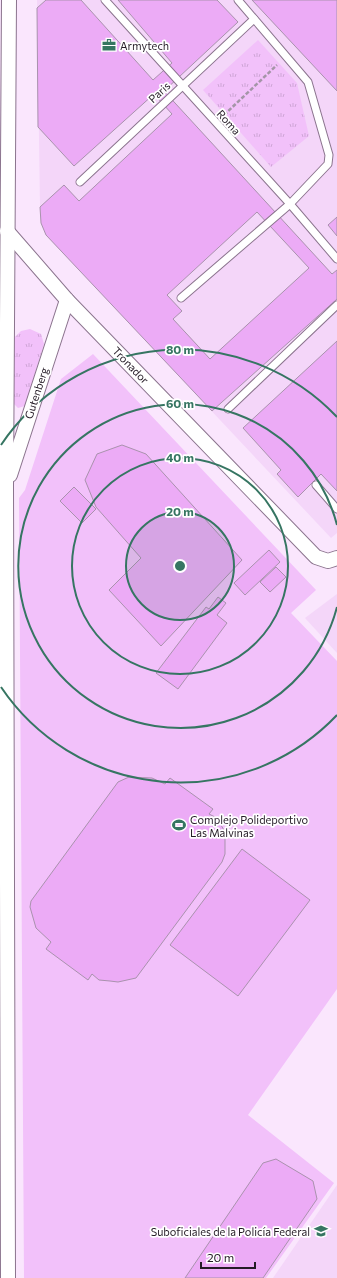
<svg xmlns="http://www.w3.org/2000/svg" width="337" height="1278" viewBox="0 0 337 1278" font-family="Commissioner,sans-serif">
<defs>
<pattern id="grass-tufts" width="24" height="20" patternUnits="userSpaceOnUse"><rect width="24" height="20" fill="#f2c1fa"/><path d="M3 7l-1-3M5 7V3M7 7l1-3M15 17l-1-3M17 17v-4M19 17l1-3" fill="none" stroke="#cfa5d6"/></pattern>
</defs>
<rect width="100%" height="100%" fill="#fae6fd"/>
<!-- built -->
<g fill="#f4d6f9">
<polygon points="37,0 337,0 337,533 331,538 46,235 41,223 40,207"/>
<polygon points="337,594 337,653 305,618"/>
<polygon points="337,1185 337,1278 273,1278"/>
</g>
<!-- grass -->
<g fill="url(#grass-tufts)">
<polygon points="258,40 297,83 309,136 271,167 203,90"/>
<polygon points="30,329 41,334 44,344 25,406 18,408 13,403 14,338 21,331"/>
</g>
<!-- garden -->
<polygon fill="#f2c1fa" points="93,354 316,590 291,613 337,661 337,989 248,1115 334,1183 266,1278 24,1278 19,498 25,490 61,379"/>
<!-- building -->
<g fill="#ecabf6" stroke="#a992ad" fill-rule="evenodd">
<path d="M 46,0 L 81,0 L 153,80 L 172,63 L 118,0 L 217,0 L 238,22 L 164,91 L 332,274 L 337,270 L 337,299 L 212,411 L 46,235 L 41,223 L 40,207 L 64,185 L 79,201 L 172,114 L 154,94 L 74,166 L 38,127 L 37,8 ZM 257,212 L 309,268 L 210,359 L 173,319 L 182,311 L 167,295 Z"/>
<polygon points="252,0 337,0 337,91"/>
<polygon points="337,217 337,236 328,225"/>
<polygon points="337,341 337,491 321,474 298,497 277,474 281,470 243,428"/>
<polygon points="122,445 146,454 242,560 161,646 109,590 141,558 96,507 85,480 97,454"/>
<polygon points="74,487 96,509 82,523 60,501"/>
<polygon points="269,550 280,562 245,595 234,583"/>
<polygon points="276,567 286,577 270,592 260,582"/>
<polygon points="218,597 226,603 217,615 227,623 178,689 156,673 206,607 209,609"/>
<polygon points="129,777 152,778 165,784 170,778 213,809 209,814 217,818 225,832 225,854 222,862 136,978 118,982 110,981 99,980 92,974 88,980 46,949 51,942 36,928 30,907 31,901 118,782"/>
<polygon points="242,849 310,900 238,996 170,945"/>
<polygon points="276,1159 313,1181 317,1199 263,1278 185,1278 263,1163"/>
</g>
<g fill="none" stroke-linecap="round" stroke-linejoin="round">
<!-- lane casing -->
<g stroke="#8b748e" stroke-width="9">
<g id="lane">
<polyline points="105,0 290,204 337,259"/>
<polyline points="80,182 254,19"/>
<polyline points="181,298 290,204 328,164 329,155 308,82 238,0"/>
<polyline points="228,409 337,305"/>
<polyline points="316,485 337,509"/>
</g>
</g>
<!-- street casing -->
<g stroke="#8b748e" stroke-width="16">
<g id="street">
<polyline points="7,231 67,300 316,557 328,561 337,558"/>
<polyline points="10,475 67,300"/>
<polyline points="8,1278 6,486 9,0"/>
</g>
</g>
<!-- path -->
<polyline stroke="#a495a7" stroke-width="2.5" stroke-dasharray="4 2" stroke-linecap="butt" points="224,115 277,65"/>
<!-- lane -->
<use href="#lane" stroke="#fff" stroke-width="7"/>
<!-- street -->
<use href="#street" stroke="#fff" stroke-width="14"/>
</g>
<!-- distance rings -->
<circle cx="180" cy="566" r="54" fill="#367562" fill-opacity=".12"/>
<g fill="none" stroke="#367562" stroke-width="2">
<circle cx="180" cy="566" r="54"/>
<circle cx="180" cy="566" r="108"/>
<path d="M337 607A162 162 0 1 1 337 525"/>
<path d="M337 715A216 216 0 0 1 1 687M1 445A216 216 0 0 1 337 417"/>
</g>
<!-- icons -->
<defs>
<g id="office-bare" transform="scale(1.08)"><path d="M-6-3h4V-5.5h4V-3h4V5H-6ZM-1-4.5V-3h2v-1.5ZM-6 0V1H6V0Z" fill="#367562" stroke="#fff" stroke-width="2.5" paint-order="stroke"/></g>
<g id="stadium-bare" transform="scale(1.08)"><path d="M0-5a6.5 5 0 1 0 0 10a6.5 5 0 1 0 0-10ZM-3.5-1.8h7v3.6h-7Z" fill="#367562" stroke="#fff" stroke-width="2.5" paint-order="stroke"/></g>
<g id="university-bare" transform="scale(1.08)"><path d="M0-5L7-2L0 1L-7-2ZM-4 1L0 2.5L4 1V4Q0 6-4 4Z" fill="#367562" stroke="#fff" stroke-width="2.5" paint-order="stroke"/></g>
</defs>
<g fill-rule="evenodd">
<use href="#office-bare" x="109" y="45"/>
<use href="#stadium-bare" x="179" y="825"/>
<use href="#university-bare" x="321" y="1231"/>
</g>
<g text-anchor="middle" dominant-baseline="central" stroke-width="3.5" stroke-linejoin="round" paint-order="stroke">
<!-- poi labels -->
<g font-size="11" fill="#241b26" stroke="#fff" text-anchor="start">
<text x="120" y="45">Armytech</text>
<text x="190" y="819">Complejo Polideportivo<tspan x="190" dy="13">Las Malvinas</tspan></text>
<text x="310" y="1231" text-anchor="end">Suboficiales de la Policía Federal</text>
</g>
<!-- street labels -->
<g font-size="11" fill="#241b26" stroke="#fff">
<text transform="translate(159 92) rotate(-43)">Paris</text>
<text transform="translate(229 122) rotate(48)">Roma</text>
<text transform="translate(131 365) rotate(46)">Tronador</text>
<text transform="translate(36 393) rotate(-72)">Gutenberg</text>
</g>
</g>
<circle cx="180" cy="566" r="6" fill="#367562" stroke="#fff" stroke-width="2"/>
<g font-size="12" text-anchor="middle" font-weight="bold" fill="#367562" stroke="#fff" stroke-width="3.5" stroke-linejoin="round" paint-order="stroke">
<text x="180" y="354">80 m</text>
<text x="180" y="408">60 m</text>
<text x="180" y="462">40 m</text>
<text x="180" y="516">20 m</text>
</g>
<!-- scale -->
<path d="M201 1262v6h54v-6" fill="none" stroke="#241b26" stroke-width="2"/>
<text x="207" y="1262" font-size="12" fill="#241b26" stroke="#ffffff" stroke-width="3" paint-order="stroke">20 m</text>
</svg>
